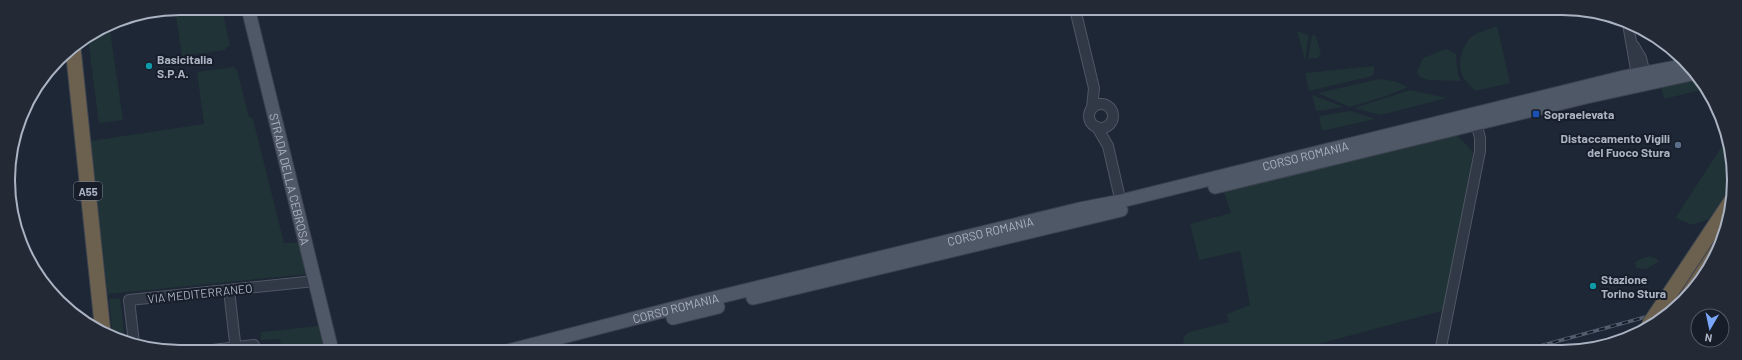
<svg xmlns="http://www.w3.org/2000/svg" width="1742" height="360" viewBox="0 0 1742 360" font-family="Barlow,sans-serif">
<rect width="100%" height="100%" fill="#1e2735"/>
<!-- green -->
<g fill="#203336">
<polygon points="180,8 222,8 230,46 225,48 225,50 182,56 175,9"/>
<polygon points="109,24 123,120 99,123 88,39"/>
<path d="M 1497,26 L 1510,83 L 1475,91 C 1471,86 1466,82 1463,77 C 1456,63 1462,44 1474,35 C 1481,31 1490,29 1497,26 Z"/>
<polygon points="1297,31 1309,35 1305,60"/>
<polygon points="1312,35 1316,36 1321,54 1318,58 1308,59"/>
<polygon points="1446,49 1456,54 1458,75 1461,81 1428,80 1420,77 1417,72 1423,58"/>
<polygon points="1374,66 1374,73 1372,76 1309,91 1305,73"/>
<polygon points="234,67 237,70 249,117 253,119 284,243 298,243 307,274 108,294 90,141 204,124 197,72"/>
<polygon points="1700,78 1705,89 1664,99 1661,87 1663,85"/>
<polygon points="1379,79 1394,81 1408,87 1389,95 1350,107 1318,93"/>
<polygon points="1410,90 1447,98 1381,115 1354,108"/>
<polygon points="1312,95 1344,107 1316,111"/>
<polygon points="1351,111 1375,119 1322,131 1319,116"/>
<polygon points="1457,135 1473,152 1445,310 1311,346 1300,351 1185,351 1183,342 1184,337 1189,332 1229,322 1227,314 1250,305 1240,251 1199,260 1190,224 1231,213 1223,189"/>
<polygon points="1728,137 1731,186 1709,219 1693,225 1677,219 1676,217"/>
<polygon points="1649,256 1657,259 1658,262 1646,269 1636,268 1635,264 1636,261"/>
<polygon points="120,298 125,341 113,337 109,299"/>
<polygon points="318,326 324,351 300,351 299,345 281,347 280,339 261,340 261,332"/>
</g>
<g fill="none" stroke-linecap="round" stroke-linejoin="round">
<!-- minor casing -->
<g stroke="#4f5664" stroke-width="12">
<g id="minor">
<polyline points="1075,9 1094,88 1092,108"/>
<polyline points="1628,24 1638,81"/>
<polyline points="1634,46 1641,58 1646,79"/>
<circle cx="1101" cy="116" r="12"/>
<polyline points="1097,127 1108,146 1122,207"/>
<polyline points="229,290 236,351"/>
<polyline points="134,343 129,300 315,281"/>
<polyline points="204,351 254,345"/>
<polyline points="1440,352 1480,151 1480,138 1475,118"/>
</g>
</g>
<!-- major casing -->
<g stroke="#3b424f" stroke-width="15">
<g id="major">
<path id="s1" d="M 248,8 L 332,351"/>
<polyline points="1215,187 1586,97 1696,73"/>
<polyline points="753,298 1121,210"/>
<polyline points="673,318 718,307"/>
<path id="s2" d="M 508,351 L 690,304 L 1080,209 L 1121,201 L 1624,77 L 1687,65"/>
</g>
</g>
<!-- highway casing -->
<g stroke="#3c4350" stroke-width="17">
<g id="highway">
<polyline points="73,48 103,333"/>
<polyline points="1675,308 1722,237"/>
</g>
</g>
<!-- minor -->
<use href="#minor" stroke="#313946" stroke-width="10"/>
<!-- major -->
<use href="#major" stroke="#4f5866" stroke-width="13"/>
<!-- highway -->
<use href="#highway" stroke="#6c614e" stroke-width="15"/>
<!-- rail casing -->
<g stroke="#535d6d" stroke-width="3.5">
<polyline id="rail" points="1518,352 1671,310"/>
</g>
<!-- rail -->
<use href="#rail" stroke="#171e2a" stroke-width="2" stroke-dasharray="6" stroke-linecap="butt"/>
<!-- highway-bridge casing -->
<g stroke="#3c4350" stroke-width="17" stroke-linecap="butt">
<polyline id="highway-bridge" points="1649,325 1732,200"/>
</g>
<!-- highway-bridge -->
<use href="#highway-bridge" stroke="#6c614e" stroke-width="15"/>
</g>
<!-- markers -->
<g fill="#0f9aa8" stroke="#171e2a" stroke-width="1.5">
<circle cx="149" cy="66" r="4"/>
<circle cx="1593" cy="286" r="4"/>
</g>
<rect fill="#1a4fb4" stroke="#171e2a" stroke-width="1.5" x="1532" y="110" width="8" height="8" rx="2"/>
<circle fill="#5c6f8a" stroke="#171e2a" stroke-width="1.5" cx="1678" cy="145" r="4"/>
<g text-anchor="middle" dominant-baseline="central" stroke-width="4" stroke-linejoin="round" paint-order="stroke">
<!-- shield labels -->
<rect fill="#171e2a" stroke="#7f8695" stroke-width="1" x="74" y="182" width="28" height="18" rx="3"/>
<g font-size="11" font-weight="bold" fill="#abb3c3">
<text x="88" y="191">A55</text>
</g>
<!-- poi labels -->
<g font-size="12" font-weight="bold" fill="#abb3c3" stroke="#171e2a" text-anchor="start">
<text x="157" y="59">Basicitalia<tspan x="157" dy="14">S.P.A.</tspan></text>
<text x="1544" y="114">Sopraelevata</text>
<text x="1670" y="138" text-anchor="end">Distaccamento Vigili<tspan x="1670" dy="14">del Fuoco Stura</tspan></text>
<text x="1601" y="279">Stazione<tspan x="1601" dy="14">Torino Stura</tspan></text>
</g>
<!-- street labels -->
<g font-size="12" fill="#abb3c3" stroke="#171e2a">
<text stroke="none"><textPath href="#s2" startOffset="821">CORSO ROMANIA</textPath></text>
<text stroke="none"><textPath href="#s1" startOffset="176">STRADA DELLA CEBROSA</textPath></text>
<text stroke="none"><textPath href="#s2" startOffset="497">CORSO ROMANIA</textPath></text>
<text transform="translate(200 293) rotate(-6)">VIA MEDITERRANEO</text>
<text stroke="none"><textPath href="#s2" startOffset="173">CORSO ROMANIA</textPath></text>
</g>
</g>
<!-- crop -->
<path d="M0 0H1742V360H0ZM180 15H1562A165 165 0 0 1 1727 180V180A165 165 0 0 1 1562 345H180A165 165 0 0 1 15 180V180A165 165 0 0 1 180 15Z" fill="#232a36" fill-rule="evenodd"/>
<path fill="none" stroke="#abb3c3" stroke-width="2" d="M180 15H1562A165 165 0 0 1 1727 180V180A165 165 0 0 1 1562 345H180A165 165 0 0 1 15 180V180A165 165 0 0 1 180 15Z"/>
<!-- north arrow -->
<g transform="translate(1710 328) rotate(189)"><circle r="19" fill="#171e2a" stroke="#525a67"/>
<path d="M0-3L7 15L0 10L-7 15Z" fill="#7aa6f9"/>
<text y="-6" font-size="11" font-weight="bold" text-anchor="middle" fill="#abb3c3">N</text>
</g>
</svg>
